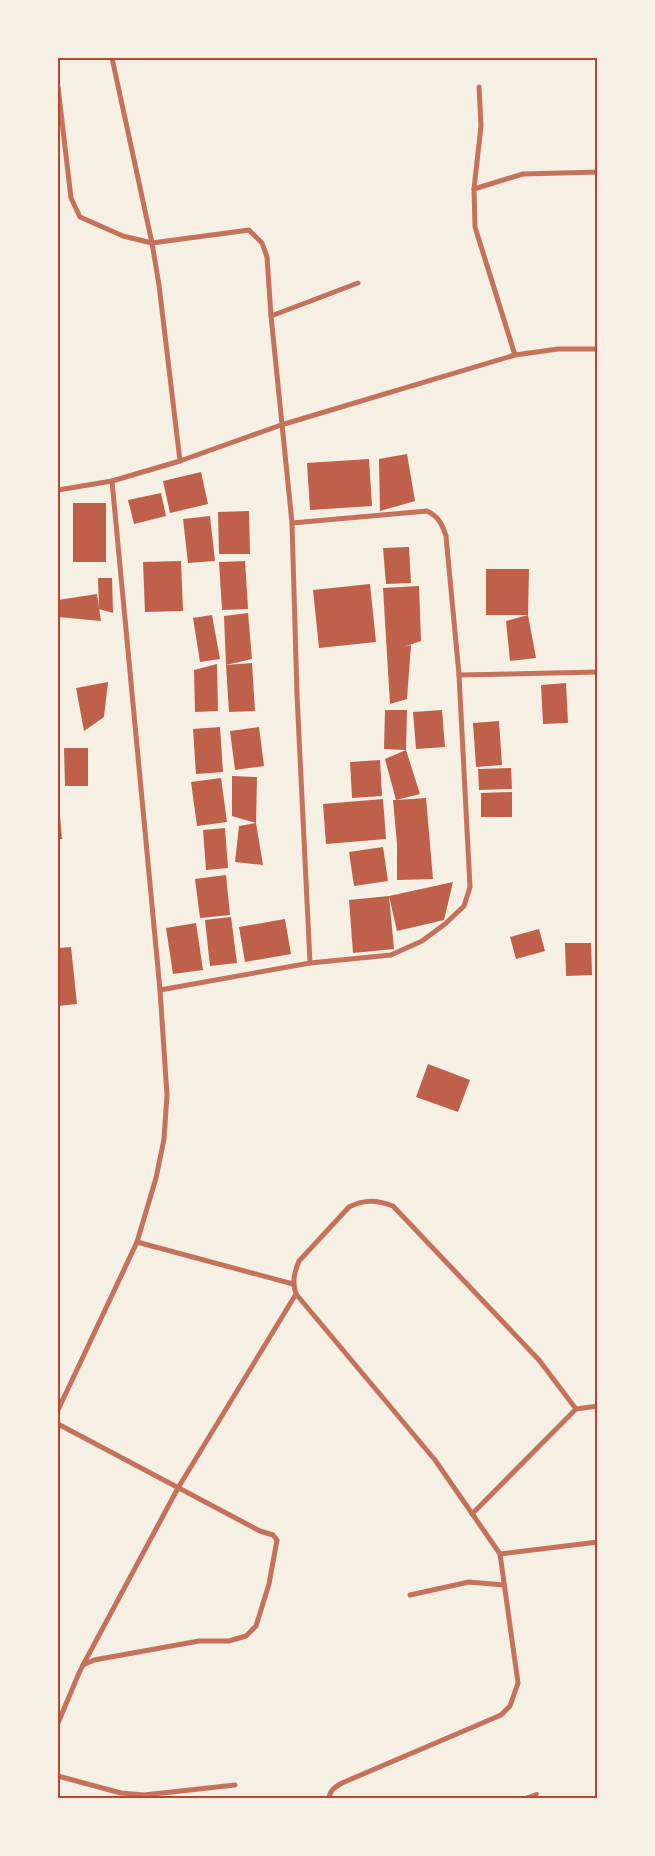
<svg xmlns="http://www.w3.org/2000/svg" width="655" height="1856" viewBox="0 0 655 1856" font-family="Barlow,sans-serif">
<rect width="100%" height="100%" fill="#f6efe4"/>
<!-- building -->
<g fill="#bf614a">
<polygon points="407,454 415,501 380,511 379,459"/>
<polygon points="369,459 372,506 310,510 307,463"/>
<polygon points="201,472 208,504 170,513 163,481"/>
<polygon points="161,493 166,516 134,524 128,500"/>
<rect x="73" y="503" width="33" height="59"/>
<polygon points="249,511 250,554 219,554 218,512"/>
<polygon points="210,516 215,561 188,563 183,519"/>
<polygon points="409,547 411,583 386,584 383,548"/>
<polygon points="181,561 183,611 145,612 143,562"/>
<polygon points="245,561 248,609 222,610 219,562"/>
<polygon points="486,569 529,569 528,615 536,658 510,661 506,621 528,615 486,615"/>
<polygon points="98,578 112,578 113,613 99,609"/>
<polygon points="370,584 376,642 319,648 313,590"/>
<polygon points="419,586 421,641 403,647 411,645 407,699 390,704 383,588"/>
<polygon points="97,594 101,621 58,617 58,600"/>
<polygon points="248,613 252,659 226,665 224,616"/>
<polygon points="212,615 220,659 200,662 193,618"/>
<polygon points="252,663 255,711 229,712 226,665"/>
<polygon points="217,664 218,711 195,712 194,670"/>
<polygon points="108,682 104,717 84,731 76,688"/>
<polygon points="566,683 568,723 543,724 541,685"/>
<polygon points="385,710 407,710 406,750 384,749"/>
<polygon points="442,710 445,747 416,749 413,712"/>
<polygon points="499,721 502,765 476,767 473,723"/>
<polygon points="220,727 223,772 196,774 193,729"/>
<polygon points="259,727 264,766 235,770 230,731"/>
<polygon points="64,748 88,748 88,786 65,786"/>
<polygon points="406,750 420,794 396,800 426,798 433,879 397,880 397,844 393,800 396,800 385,759"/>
<polygon points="380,760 382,796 352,798 350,762"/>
<polygon points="511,768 512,789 479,790 478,769"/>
<polygon points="232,776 257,777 256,823 232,816"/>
<polygon points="221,778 227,822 197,826 191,782"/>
<polygon points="512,792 512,817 481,817 481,793"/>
<polygon points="383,799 386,839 326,844 323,804"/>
<polygon points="59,804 62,839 58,839 58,805"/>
<polygon points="256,823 263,865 235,862 239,826"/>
<polygon points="225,828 228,868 206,870 203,830"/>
<polygon points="383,847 388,881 354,886 349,852"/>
<polygon points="226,875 230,915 200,918 195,879"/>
<polygon points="453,882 444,920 397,931 389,896"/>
<polygon points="389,896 394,949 353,953 349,900"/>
<polygon points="231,917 237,963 210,966 205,920"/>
<polygon points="285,919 291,954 245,962 239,927"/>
<polygon points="196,923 203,970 173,974 166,928"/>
<polygon points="539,929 545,951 516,959 510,937"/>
<polygon points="565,943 591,943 592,975 566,976"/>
<polygon points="71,947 77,1004 58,1006 58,948"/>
<polygon points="428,1064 470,1080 458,1112 416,1097"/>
</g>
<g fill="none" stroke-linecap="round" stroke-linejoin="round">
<!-- service -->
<polyline stroke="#c5725c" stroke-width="4" points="526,1798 537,1794"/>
<!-- minor -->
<g stroke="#c5725c" stroke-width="5">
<polyline points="112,58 152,243 249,230 262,243 267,257 271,316"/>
<polyline points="58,87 71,198 80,217 123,236 152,243 159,285 180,461"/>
<polyline points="479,87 481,126 474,189 475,227 515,355"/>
<polyline points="474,189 523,174 598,172"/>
<polyline points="58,490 112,481 180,461 281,425 515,355 558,349 598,349"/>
<polyline points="459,675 598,672"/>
<polyline points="310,963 297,695 292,523 271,316 358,283"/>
<path d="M 160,990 L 310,963 L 391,955 L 422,941 L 445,924 L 464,906 L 470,887 L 459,675 L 446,536 C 442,524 439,517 427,511 L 292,523"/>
<polyline points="137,1242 293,1284"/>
<polyline points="58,1410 137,1242 156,1178 164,1139 167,1095 160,990 112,481"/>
<polyline points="58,1424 260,1531 273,1535 277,1540 269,1584 256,1626 246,1636 229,1641 199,1641 94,1660 83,1665 79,1673 58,1723"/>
<polyline points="472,1514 576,1409 598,1406"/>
<polyline points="500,1554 598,1542"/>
<polyline points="410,1595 469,1582 504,1585"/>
<polyline points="83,1665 178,1488 296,1294"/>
<polyline points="58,1776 121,1793 144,1795 235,1785"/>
<path d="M 329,1798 C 330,1790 335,1787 342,1783 L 501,1715 L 510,1706 L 518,1683 L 500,1554 L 435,1460 L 296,1294 C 292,1282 294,1273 299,1261 L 349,1207 C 365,1199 377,1200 393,1206 L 539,1360 L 576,1409"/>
</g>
</g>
<!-- border -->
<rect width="655" height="1856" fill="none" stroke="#f6efe4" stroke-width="118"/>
<rect x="59" y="59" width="537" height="1738" fill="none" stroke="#b5482f" stroke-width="2"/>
</svg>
